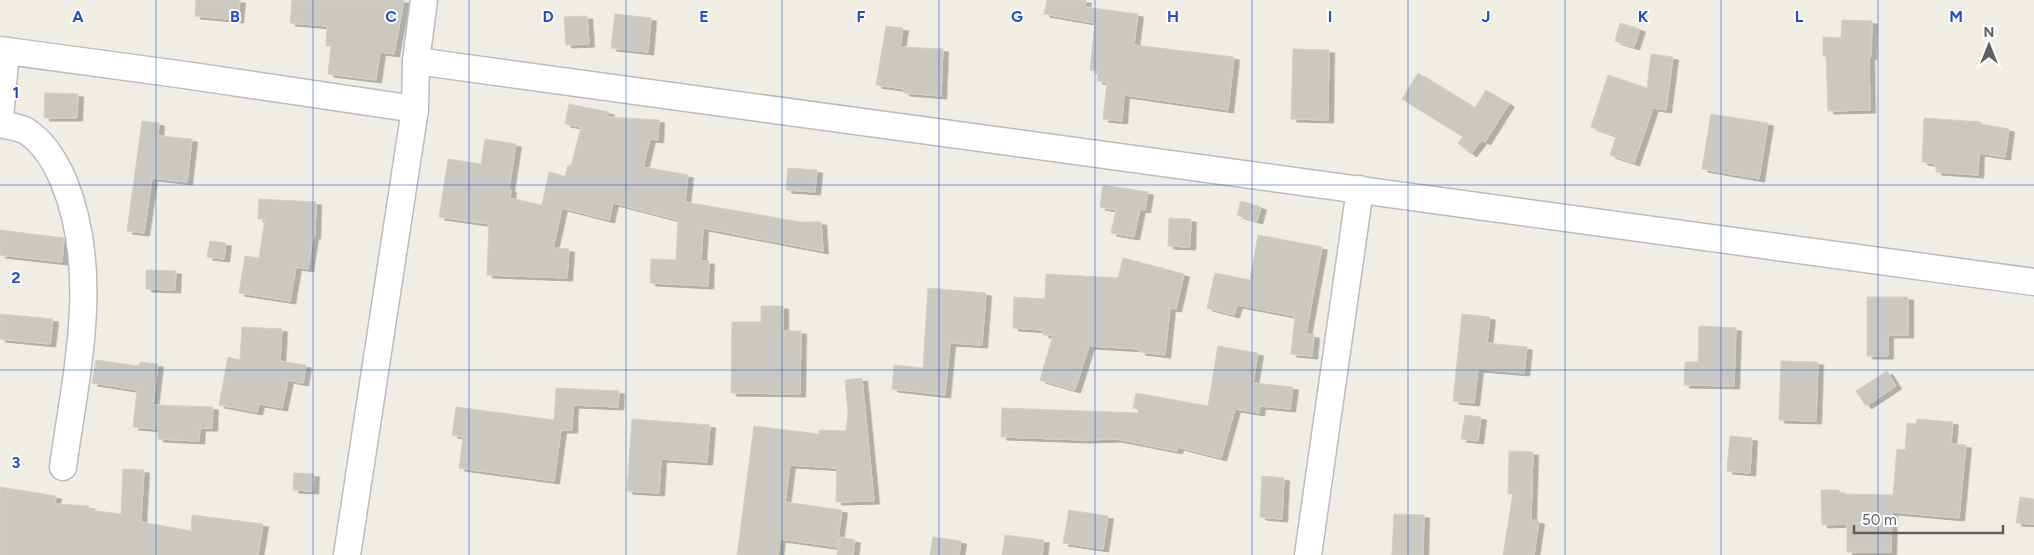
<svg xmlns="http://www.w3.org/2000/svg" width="2034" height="555" viewBox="0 0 2034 555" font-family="Figtree,sans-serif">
<defs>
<filter id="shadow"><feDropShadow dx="5.5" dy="3" stdDeviation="0" flood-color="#0004"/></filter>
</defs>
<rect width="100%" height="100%" fill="#f0ede4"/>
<!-- building -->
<g fill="#cbc8c1" stroke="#d5cfc2" filter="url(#shadow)">
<polygon points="196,0 240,0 238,20 195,16"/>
<polygon points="292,0 404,0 394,54 380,52 376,80 328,74 331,46 326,46 327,26 290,23"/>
<polygon points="1047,0 1086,0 1085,7 1138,14 1134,45 1234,57 1228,110 1124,95 1122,121 1103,119 1107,82 1097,81 1098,71 1090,70 1095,23 1044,14"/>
<polygon points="615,14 651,18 648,52 611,48"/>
<polygon points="587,16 589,44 566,45 564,17"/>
<polygon points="1842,20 1872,21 1871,57 1869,57 1870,110 1828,111 1826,56 1823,56 1823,37 1841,38"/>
<polygon points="1620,23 1640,29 1634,47 1615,41"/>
<polygon points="886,26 903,28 900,47 943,49 941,96 904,93 904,89 876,85"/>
<polygon points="1293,49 1329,50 1328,120 1291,119"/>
<polygon points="1651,54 1673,57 1666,110 1653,108 1634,163 1610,155 1616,136 1591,127 1608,75 1647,88"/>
<polygon points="1418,73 1475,108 1486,90 1509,104 1485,142 1482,140 1471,154 1458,143 1463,137 1402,99"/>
<polygon points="45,93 78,94 77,118 44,118"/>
<polygon points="569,104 609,112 607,117 659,120 658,140 650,139 643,167 688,175 685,202 801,222 821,222 823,251 703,228 701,261 709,261 708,286 650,283 651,259 676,260 678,220 613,203 609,220 562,208 553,248 569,249 567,278 487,275 489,224 439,217 448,159 481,164 485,139 516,144 509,189 511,190 510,198 542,205 549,172 565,176 568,165 571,166 581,127 565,124"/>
<polygon points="1711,114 1768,123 1759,179 1702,169"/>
<polygon points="1924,118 1981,122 1981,124 2009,129 2005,157 1979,153 1978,175 1936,172 1936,164 1922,162"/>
<polygon points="142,121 159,123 158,136 192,139 187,182 152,178 144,233 127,231"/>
<polygon points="788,168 817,170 815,192 786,190"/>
<polygon points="1103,185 1148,192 1145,210 1140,209 1134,237 1111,233 1116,210 1100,207"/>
<polygon points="259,199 316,202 315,236 313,236 308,269 296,267 290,301 239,293 245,256 259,258 265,219 258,219"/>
<polygon points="1241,201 1261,207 1257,221 1237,215"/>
<polygon points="1169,218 1191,219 1190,247 1168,246"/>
<polygon points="0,230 64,238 62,262 0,255"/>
<polygon points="1258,235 1322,247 1306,334 1314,335 1312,356 1291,354 1295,316 1237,305 1234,315 1207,308 1215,273 1250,280"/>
<polygon points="210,241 226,243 224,259 207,257"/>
<polygon points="1123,258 1184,274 1176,309 1170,308 1165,355 1140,352 1140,349 1089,346 1075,390 1040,380 1053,335 1043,335 1043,330 1013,328 1014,297 1045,299 1046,274 1118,278"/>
<polygon points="146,270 176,271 175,290 146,289"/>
<polygon points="928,288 986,293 982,345 950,343 945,395 892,389 894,365 923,368"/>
<polygon points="1867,297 1908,297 1908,335 1888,335 1888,356 1867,356"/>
<polygon points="761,306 783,306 783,331 801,331 800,394 731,393 732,322 761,322"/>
<polygon points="0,314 53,319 50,344 0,339"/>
<polygon points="1462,314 1490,317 1487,343 1527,347 1524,373 1478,369 1474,403 1453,401"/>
<polygon points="1699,326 1736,328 1734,386 1684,385 1685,362 1698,362"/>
<polygon points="242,327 282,329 280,361 306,365 303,383 288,380 282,408 259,404 257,412 219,405 228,357 240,360"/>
<polygon points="1218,346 1258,353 1253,383 1293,387 1290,409 1260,406 1259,413 1235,409 1221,458 1178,447 1177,451 1116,439 1084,440 1001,437 1002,408 1140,413 1141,410 1133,408 1136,393 1208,406"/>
<polygon points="96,360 139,366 140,362 158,364 153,405 213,407 212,428 200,428 199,441 158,439 158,429 133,427 137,390 92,383"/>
<polygon points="1781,361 1818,362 1816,421 1779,420"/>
<polygon points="1887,371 1896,386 1866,406 1856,391"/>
<polygon points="862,378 874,501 836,502 837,468 790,465 785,502 842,510 837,547 780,539 778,555 737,555 754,426 819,434 819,430 846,431 848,412 845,380"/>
<polygon points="556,388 619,391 618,407 573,405 572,430 561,430 554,481 459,468 463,437 452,435 456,407 554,420"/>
<polygon points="1465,415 1481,417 1478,441 1461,439"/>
<polygon points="632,419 710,425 707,462 661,459 659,493 627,491"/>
<polygon points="1917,419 1953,422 1951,444 1966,445 1959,518 1892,512 1891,552 1847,552 1847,524 1822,525 1821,490 1839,490 1840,494 1893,495 1897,449 1905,450 1907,423 1916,424"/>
<polygon points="1730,436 1752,438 1750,473 1727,471"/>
<polygon points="1509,451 1533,452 1531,520 1539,521 1534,555 1503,555 1513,494 1508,494"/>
<polygon points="123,469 144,470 141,522 191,531 192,515 263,524 258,555 0,555 0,487 56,496 55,504 89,506 89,510 121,514"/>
<polygon points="294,473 314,474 313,491 293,490"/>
<polygon points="1262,476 1284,478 1282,519 1260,517"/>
<polygon points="2020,497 2034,499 2034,524 2016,523"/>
<polygon points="1069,510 1108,516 1103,549 1063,543"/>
<polygon points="1394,514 1424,515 1423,555 1392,555"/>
<polygon points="1005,535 1044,540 1042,555 1002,555"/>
<polygon points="840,537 855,540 853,555 837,555"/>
<polygon points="933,537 961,541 959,555 930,555"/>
</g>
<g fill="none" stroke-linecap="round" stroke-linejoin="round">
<!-- minor casing -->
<g stroke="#b9bcc1" stroke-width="29">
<g id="minor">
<polyline points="0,50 185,75 415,109"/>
<polyline points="416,61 2034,282"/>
<polyline points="0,117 6,51"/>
<path d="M 0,124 C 8,126 19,127 26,131 C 44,142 56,163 64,182 C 101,273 76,373 63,467"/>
<polyline points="347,555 415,109 416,61 424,0"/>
<polyline points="1308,555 1360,189"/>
</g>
</g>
<!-- minor -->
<use href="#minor" stroke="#fff" stroke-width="26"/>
</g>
<!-- grid -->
<path fill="none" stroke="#1d4ed8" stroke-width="1" stroke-opacity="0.55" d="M 156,0 L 156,555M 313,0 L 313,555M 469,0 L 469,555M 626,0 L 626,555M 782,0 L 782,555M 939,0 L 939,555M 1095,0 L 1095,555M 1252,0 L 1252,555M 1408,0 L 1408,555M 1565,0 L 1565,555M 1721,0 L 1721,555M 1878,0 L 1878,555M 0,185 L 2034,185M 0,370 L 2034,370"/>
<g font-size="16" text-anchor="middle" font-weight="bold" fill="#1d4ed8" stroke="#fff" stroke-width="4" stroke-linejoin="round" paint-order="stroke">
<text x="78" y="22">A</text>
<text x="235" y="22">B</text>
<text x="391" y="22">C</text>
<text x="548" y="22">D</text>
<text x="704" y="22">E</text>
<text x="861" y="22">F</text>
<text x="1017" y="22">G</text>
<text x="1173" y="22">H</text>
<text x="1330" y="22">I</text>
<text x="1486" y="22">J</text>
<text x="1643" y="22">K</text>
<text x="1799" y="22">L</text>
<text x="1956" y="22">M</text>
<text x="16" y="98">1</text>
<text x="16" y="283">2</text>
<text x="16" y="468">3</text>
</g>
<!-- north arrow -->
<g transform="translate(1989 45)" stroke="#ffffff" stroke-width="4" paint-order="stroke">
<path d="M0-4L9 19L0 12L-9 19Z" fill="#5c6066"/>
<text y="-8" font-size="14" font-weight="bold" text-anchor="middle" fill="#5c6066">N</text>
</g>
<!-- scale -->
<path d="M1854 525v8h149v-8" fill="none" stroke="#5c6066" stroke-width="2.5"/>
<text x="1862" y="525" font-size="15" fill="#5c6066" stroke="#ffffff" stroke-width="4" paint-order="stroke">50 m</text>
</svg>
